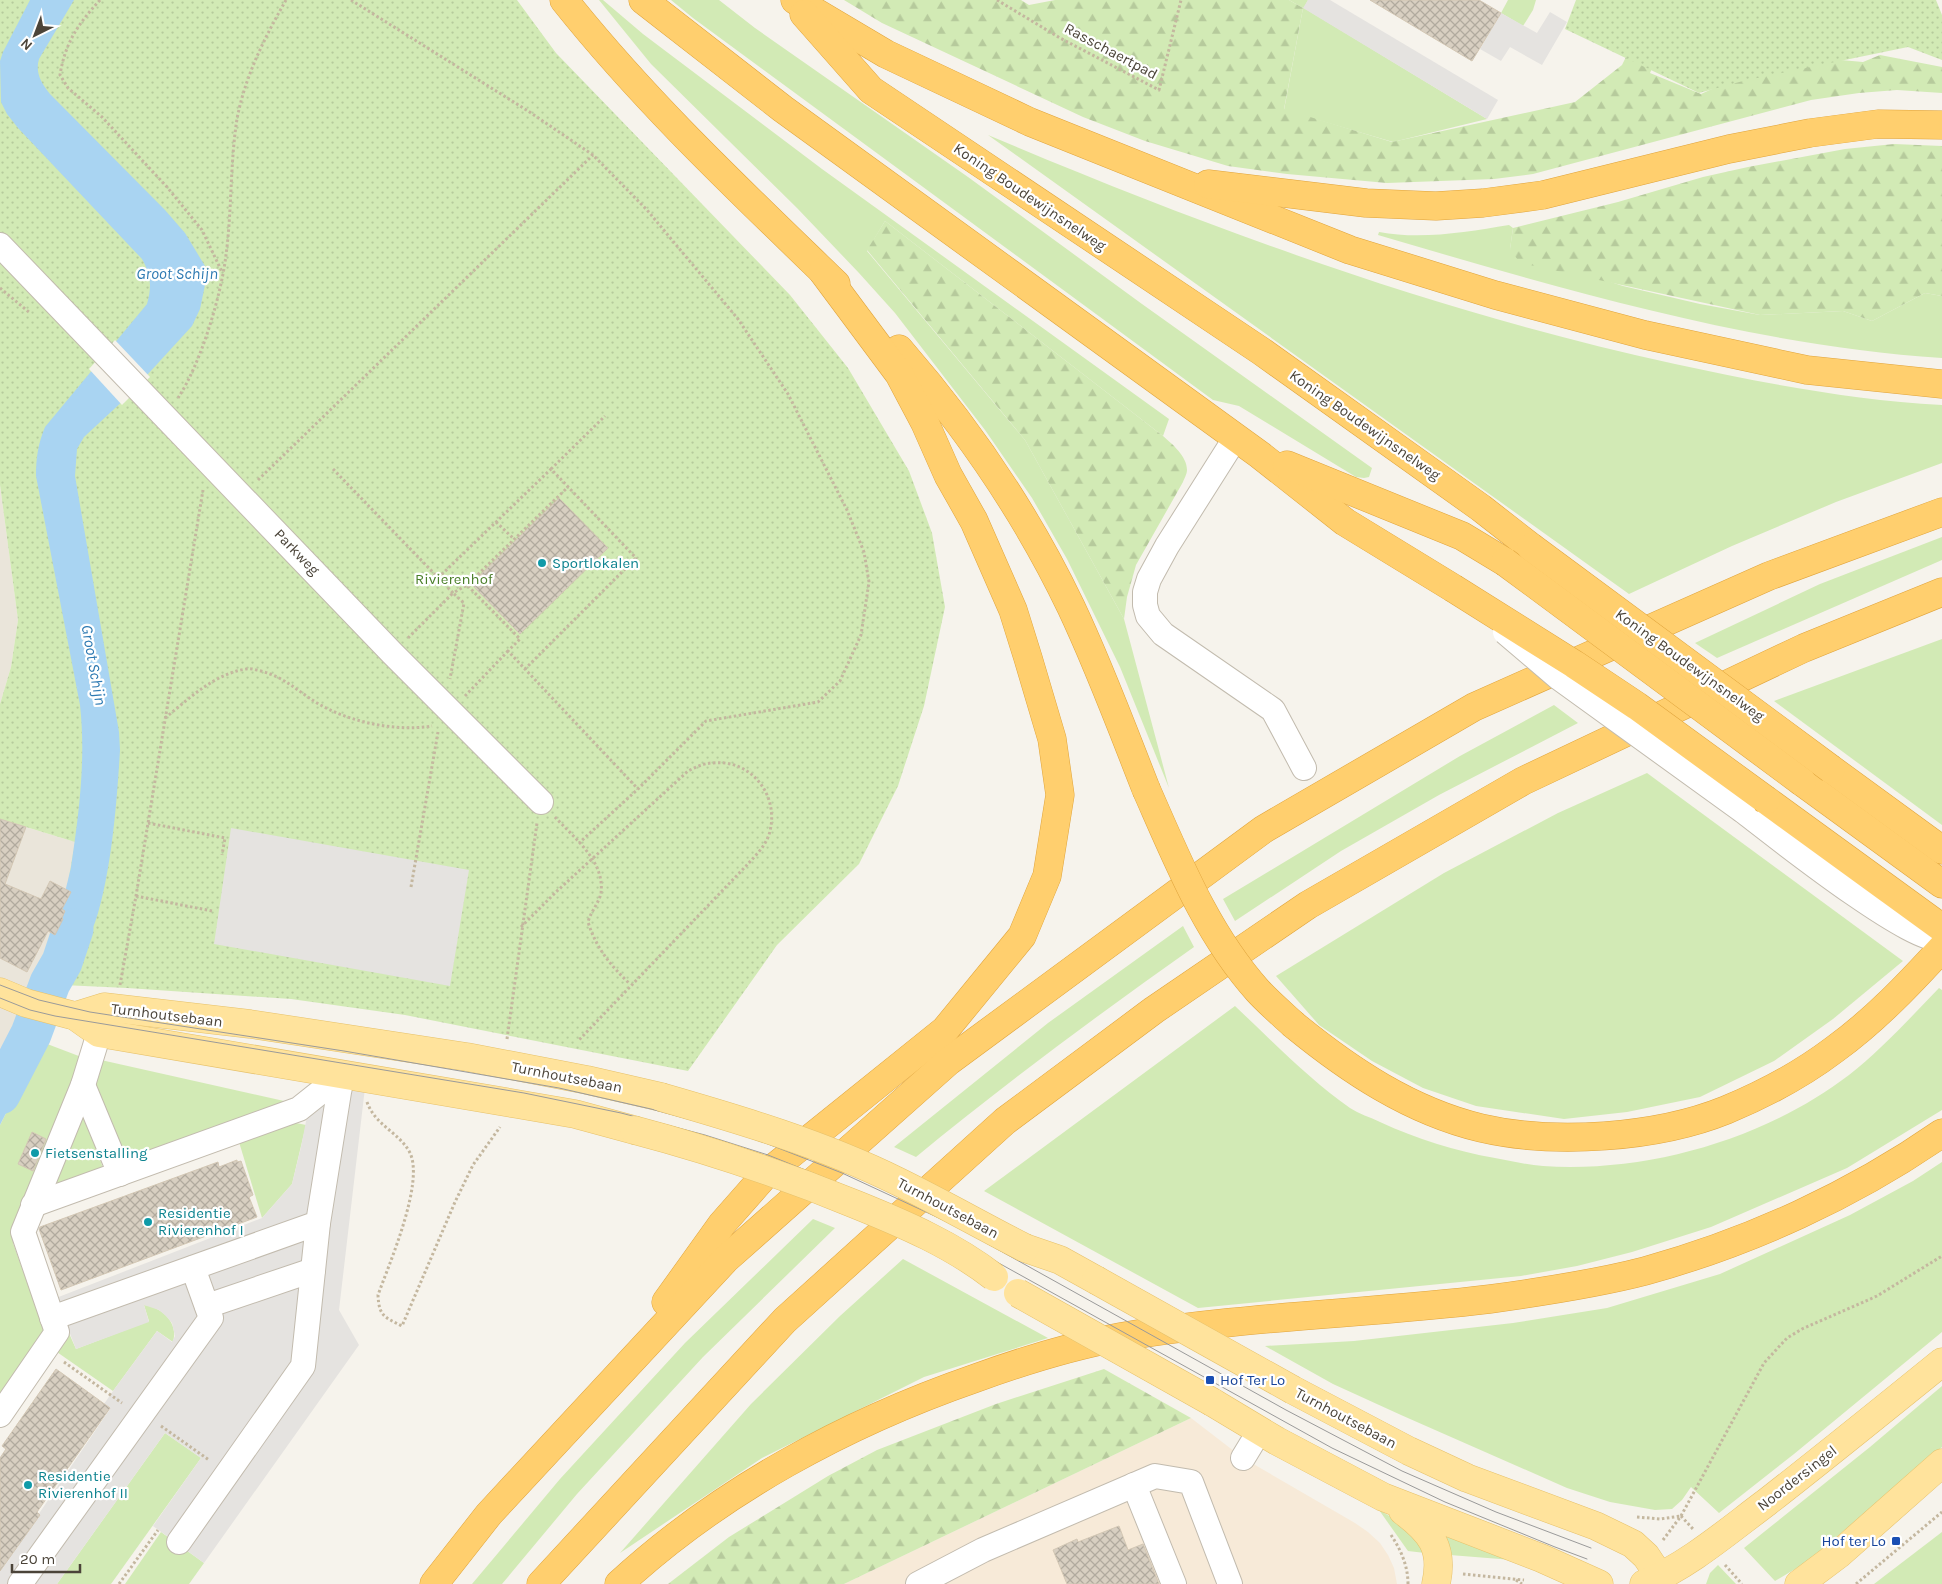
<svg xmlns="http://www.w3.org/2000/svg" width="1942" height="1584" viewBox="0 0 1942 1584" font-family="Karla,sans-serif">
<defs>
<pattern id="forest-firs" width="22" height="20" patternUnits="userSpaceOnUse" patternTransform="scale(1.25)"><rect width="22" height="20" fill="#d2eab5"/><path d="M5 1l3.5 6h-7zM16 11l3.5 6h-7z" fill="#b6ca9c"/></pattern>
<pattern id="park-dots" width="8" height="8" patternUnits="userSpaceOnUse" patternTransform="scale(1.25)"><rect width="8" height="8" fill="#d2eab5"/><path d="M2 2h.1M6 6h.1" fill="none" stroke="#b6ca9c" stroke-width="1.8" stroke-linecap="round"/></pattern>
<pattern id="building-cross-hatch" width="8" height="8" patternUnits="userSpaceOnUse" patternTransform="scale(1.25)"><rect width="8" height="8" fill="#d8cfc1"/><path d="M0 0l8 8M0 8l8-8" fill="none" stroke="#b1aa9e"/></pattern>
</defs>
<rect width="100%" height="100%" fill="#f6f3ec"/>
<!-- residential -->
<g fill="#eae5da">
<polygon points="0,485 18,620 11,667 0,704"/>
<polygon points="0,819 75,842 63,919 0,1057"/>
</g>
<!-- commercial -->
<polygon fill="#f7ead8" points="1191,1418 1243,1458 1355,1523 1368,1532 1380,1543 1388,1555 1394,1568 1397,1584 844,1584"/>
<!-- grass -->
<g fill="#d2eab5">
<polygon points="599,0 603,0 643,34 822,169 1169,419 1163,436 885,221 867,251 1025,440 1124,619 1169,788 1120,667 1067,559 1032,498 985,430 895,313 859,273 797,208 651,64"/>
<polygon points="671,0 719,0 755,28 968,177 1142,304 1372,468 1369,477 1364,478 1356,477 1239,406 1213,400 693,18"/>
<polygon points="1289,0 1308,0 1304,8 1487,119 1393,142 1284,110 1303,8"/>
<polygon points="1508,0 1536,0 1533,10 1523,26 1501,13"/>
<path d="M 988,135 C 1210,229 1440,313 1675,364 C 1763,383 1852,400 1942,405 L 1942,463 L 1836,502 L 1732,546 L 1629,594 Z"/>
<path d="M 1509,225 L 1513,228 L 1510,249 L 1623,286 L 1700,304 L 1760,315 L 1843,311 L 1872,321 L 1925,293 L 1942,296 L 1942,358 C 1749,345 1562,289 1378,235 L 1379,232 C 1421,240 1467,232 1509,225 Z"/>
<polygon points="1942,537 1942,560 1717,658 1695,643 1820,584"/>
<polygon points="1942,639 1942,825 1774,701"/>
<polygon points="1554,705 1578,723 1439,795 1341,851 1235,921 1223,899 1460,756"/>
<polygon points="1647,773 1903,961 1833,1019 1774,1061 1700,1097 1627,1112 1564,1119 1476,1106 1423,1088 1372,1061 1319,1025 1276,976 1444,873 1558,813"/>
<path d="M 1183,926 L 1194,947 C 1099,1014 1006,1083 916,1157 L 894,1147 L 1048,1023 Z"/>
<path d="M 1939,988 L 1942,990 L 1942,1110 L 1847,1168 L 1711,1227 L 1632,1252 L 1577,1266 L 1521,1276 L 1198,1308 L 984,1191 L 1235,1006 C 1271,1040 1310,1080 1350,1108 C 1359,1114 1370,1117 1380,1122 C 1417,1139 1455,1151 1495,1158 C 1511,1161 1528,1165 1543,1166 C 1648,1173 1765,1139 1849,1075 C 1882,1049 1910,1018 1939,988 Z"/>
<polygon points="42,1042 84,1058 15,1228 13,1243 45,1332 0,1398 0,1125"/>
<polygon points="101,1060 293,1103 126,1161 93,1086"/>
<polygon points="83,1110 103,1168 51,1190"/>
<polygon points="291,1122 306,1125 292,1184 262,1218 239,1142"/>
<polygon points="1942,1162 1942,1332 1794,1454 1719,1513 1691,1487 1682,1500 1672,1509 1655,1510 1610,1502 1567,1488 1401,1415 1333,1384 1265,1346 1354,1341 1513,1323 1607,1308 1720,1274 1850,1215 1913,1181"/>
<polygon points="813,1219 835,1228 703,1357 577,1494 502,1584 472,1584 560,1479 685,1343"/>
<polygon points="903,1259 1048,1338 924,1377 762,1458 620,1553 751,1404 840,1316"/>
<path d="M 144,1305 C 162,1307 179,1323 173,1342 L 157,1331 L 113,1391 L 54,1350 L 68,1331 L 76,1349 L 149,1321 Z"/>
<polygon points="1942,1386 1942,1447 1807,1562 1775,1581 1744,1548 1870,1447"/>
<polygon points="165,1433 201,1458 111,1584 57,1584"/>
<polygon points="1379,1510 1414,1530 1425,1553 1408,1551"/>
<polygon points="1442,1526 1525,1561 1450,1555"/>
<polygon points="161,1532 204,1563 189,1584 125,1584"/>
<polygon points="1942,1532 1942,1584 1874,1584"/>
<polygon points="1718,1565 1736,1584 1706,1584 1710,1573"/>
</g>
<!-- forest -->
<g fill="url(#forest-firs)">
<polygon points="844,0 1021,0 1029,5 1055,0 1289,0 1303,8 1284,109 1392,142 1575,102 1622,65 1654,0 1680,5 1650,73 1701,94 1747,73 1808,57 1863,62 1880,55 1942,67 1942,93 1897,90 1859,93 1811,100 1533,174 1494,179 1387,183 1287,174 1228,166 1145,141 1083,117 882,23"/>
<polygon points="1894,144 1942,146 1942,296 1925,293 1872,321 1843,311 1760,315 1520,263 1510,249 1513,228 1618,202 1703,177 1748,167 1845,149"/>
<path d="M 885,221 L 1163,436 C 1172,444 1187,456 1187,470 C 1187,474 1184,479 1183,482 L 1136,565 L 1127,597 L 1124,619 L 1025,440 L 867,250 Z"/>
<polygon points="1104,1369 1191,1418 844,1584 668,1584 729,1537 828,1476 877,1450 996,1404"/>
</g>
<!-- park -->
<g fill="url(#park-dots)">
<polygon points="0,0 517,0 556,53 790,295 848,368 909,471 932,533 945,607 924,706 898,786 859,864 777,945 688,1071 405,1015 291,999 127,988 63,985 37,975 63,919 62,918 75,842 0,819 0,704 11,667 18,620 0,485"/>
<polygon points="1576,0 1936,0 1942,15 1942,60 1908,47 1743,81 1699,93 1565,29"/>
</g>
<!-- parking -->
<g fill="#e5e3e0">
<polygon points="1308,0 1330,0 1498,100 1487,119 1303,8"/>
<polygon points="1550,12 1567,22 1542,65 1510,47 1501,61 1480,49 1501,13 1537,33"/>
<polygon points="231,828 469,870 450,986 214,944"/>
<polygon points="316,1070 366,1079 339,1310 359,1345 204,1563 153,1526 201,1458 165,1433 57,1584 0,1584 0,1571 110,1409 104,1404 113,1391 157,1331 172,1342 175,1336 172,1323 166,1316 159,1310 144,1305 149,1322 76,1349 56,1298 262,1218 292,1184 301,1147"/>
</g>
<!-- water -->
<g fill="#a9d4f2">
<path d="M 30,0 L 74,0 L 39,59 C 35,72 41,83 50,94 L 165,210 L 185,233 L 205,266 L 205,285 L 200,309 L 192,326 L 126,398 L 84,437 L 77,449 L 75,476 L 119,732 L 120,750 C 117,800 112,865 98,913 C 91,938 76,962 63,985 L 37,975 L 63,919 C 59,911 69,878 71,867 C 79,814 86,759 80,705 L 36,476 C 36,458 38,444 45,427 L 147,304 C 152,287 151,275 142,259 L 18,128 L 7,114 L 1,102 L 0,61 L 3,52 Z"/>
<polygon points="13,1031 42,1042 0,1125 0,1057"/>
</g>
<!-- pier -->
<polygon fill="#f6f3ec" points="115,340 150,377 122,405 89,369"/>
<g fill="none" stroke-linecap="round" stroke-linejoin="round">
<!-- river -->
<polyline stroke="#a9d4f2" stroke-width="41" points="0,1094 31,1034 50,983 62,962 73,929"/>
</g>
<!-- building -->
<g fill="url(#building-cross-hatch)" stroke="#d3c7b4">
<polygon points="1370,0 1479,0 1501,13 1472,61"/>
<polygon points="559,498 608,548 520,634 473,586 478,580 476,579"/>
<polygon points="0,819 26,827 5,884 41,899 50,881 71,892 62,909 65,911 62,918 63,919 55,935 48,931 27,972 0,958"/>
<polygon points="32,1132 46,1139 33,1171 18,1164"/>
<polygon points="237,1160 237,1162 241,1161 253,1195 249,1197 257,1217 61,1290 39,1229 40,1227 218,1162 219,1167"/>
<polygon points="56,1369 110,1408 37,1512 40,1515 0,1571 0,1458 6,1449 2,1446"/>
<polygon points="1119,1526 1128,1550 1143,1544 1159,1584 1067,1584 1053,1550 1077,1539 1078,1542"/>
</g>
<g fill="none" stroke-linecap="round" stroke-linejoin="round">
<!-- minor casing -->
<g stroke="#c2bbae" stroke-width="26">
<g id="minor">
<polyline points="0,245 392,653 541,802"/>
<polyline points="1236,437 1167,546 1149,579 1145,592 1145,605 1148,616 1163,634 1273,710 1304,768"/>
<path d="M 1743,811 C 1773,834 1912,945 1942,939"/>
<polyline points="83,1085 120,1174"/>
<polyline points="33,1205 299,1109 343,1074"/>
<polyline points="207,1306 313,1270"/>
<polyline points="52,1318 318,1223 339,1092 343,1074"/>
<polyline points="0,1415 57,1332 23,1232 83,1085 99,1033"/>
<polyline points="1243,1458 1260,1430"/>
<polyline points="1134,1485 1174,1584"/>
<polyline points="179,1542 303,1366 318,1223"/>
<polyline points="20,1584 211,1318 193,1268"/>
<polyline points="918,1584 983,1550 1155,1476 1191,1482 1230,1584"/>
</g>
</g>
<!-- major casing -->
<g stroke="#e6c16a" stroke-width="29">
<g id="major">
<polyline points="0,992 26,1003 75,1016 99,1033 517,1104 575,1114 634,1130"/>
<polyline points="75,1016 104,1007 250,1024 467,1057 587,1080 661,1097"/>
<polyline points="1025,1248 1060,1260 1096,1280"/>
<polyline points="1293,1390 1409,1451 1467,1478 1596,1526 1633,1544 1646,1556 1654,1568 1656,1579"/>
<polyline points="1212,1402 1277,1441 1383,1497 1541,1558 1599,1584"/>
<path d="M 1403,1511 C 1431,1532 1444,1548 1436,1584"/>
<path d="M 1644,1584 C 1689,1565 1728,1531 1767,1502 C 1826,1456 1884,1409 1942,1362"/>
<polyline points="1799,1584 1839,1554 1942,1463"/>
</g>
</g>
<!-- highway casing -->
<g stroke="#e0a43c" stroke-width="29">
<g id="highway">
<path d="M 564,0 C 646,103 741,192 836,284"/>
<polyline points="643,0 783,109 1260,455 1345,522 1453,588"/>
<polyline points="795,0 886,54 1030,122 1350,250 1495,295 1645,335 1807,370 1942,384"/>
<polyline points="804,14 871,90 1261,351 1481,508 1531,547"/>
<polyline points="1208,184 1366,203 1436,206 1483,203 1543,195 1729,149 1810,133 1878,124 1942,125"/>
<path d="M 899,349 C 967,427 1026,513 1071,607 C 1099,666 1122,728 1146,789"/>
<polyline points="1287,465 1462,536 1505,562"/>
<polyline points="1831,769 1942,850"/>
<polyline points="1802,782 1942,884"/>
<polyline points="1766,800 1942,928"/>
<path d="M 1294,1025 C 1349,1070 1410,1111 1481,1128 C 1554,1145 1657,1138 1726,1110 C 1765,1094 1802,1074 1835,1049 C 1875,1020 1909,984 1942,948"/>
<polyline points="666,1302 722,1224 766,1174 945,1030 1022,936 1047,876 1060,795 1052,739 1028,658 1013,610 974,521 948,475 925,423 899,374 823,272"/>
<polyline points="434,1584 489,1514 726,1259 949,1061 1264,829 1474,707 1769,576 1942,512"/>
<polyline points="541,1584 785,1320 1005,1121 1154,1010 1308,905 1523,781 1804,648 1942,592"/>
<path d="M 619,1584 C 720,1491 846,1423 976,1378 C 1023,1361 1071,1346 1120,1337 C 1243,1316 1367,1314 1490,1299 C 1541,1292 1595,1284 1645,1271 C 1750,1242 1853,1195 1942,1133"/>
</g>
</g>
<!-- path -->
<g stroke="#c4b79f" stroke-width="3" stroke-dasharray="2.5 2.5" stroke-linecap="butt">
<path d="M 100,0 C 78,24 65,43 60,75 L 68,88 L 102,117 L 167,187 L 202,230 L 222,272"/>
<polyline points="351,0 528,111 593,155 647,210 738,319 788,394 847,510 864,552 869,582 861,635 840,681 818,702 706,721 638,789 579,843"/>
<polyline points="997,0 1060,38 1159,90 1181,0"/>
<polyline points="0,288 30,313"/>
<path d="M 178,398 C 201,363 221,296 226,255 C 232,210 230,163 237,119 C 245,76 265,37 286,0"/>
<polyline points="333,469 453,593 467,585 520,639 508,651 638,789"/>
<polyline points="551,469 605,416"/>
<polyline points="258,480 593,155"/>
<polyline points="496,522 514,539"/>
<polyline points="438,578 551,469 636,558 525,669"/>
<polyline points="467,585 568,487"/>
<polyline points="408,638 453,593 464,603 450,679"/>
<polyline points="465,696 508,651"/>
<path d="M 165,718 C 190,698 214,674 246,669 C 251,668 256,670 261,671 C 286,678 296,690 317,703 C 349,722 395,732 432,726"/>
<path d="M 555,817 C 574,838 605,861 601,893 C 599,903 591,911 588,922 C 596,948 611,966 630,984"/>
<polyline points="148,823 225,838 222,855"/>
<polyline points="411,887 438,732"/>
<polyline points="136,896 212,911"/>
<path d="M 521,927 L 556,892 L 688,771 C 696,767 704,763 713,763 C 751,759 779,795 770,831 C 767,845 755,856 746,866 L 579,1040"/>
<polyline points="120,985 136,896 203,490"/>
<polyline points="507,1039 537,823"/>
<path d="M 367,1102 C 375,1125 398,1132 409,1151 C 426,1180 389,1264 378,1295 C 379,1316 384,1317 402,1326 L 455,1202 L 473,1165 L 500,1127"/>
<polyline points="64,1362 122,1403"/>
<polyline points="161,1426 209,1460"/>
<polyline points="1681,1516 1693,1529"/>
<polyline points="1637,1517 1660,1519 1681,1516"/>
<path d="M 1391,1535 C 1401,1550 1408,1566 1408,1584"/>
<polyline points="1663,1540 1681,1516 1764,1363 1787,1338 1802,1329 1877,1296 1942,1256"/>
<polyline points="1725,1565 1742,1584"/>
<polyline points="1463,1574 1524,1580"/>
<polyline points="1516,1580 1522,1584"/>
<polyline points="119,1584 158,1530"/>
<polyline points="1856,1584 1942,1512"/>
</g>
<!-- minor -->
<use href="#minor" stroke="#fff" stroke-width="24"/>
<!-- major -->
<use href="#major" stroke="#ffe39c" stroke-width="28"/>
<!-- highway -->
<use href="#highway" stroke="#ffcf6e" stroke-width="28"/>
<!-- tram -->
<g stroke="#9a9a9a" stroke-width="1">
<polyline points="0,985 39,1000 90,1012 344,1051 559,1088 651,1109 725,1129 768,1144 842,1173 954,1225 1286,1410 1402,1471 1496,1512 1591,1548"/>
<polyline points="0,998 30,1010 55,1016 524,1093 621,1113 705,1135 768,1155 860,1192 941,1231 1332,1448 1445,1502 1555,1547 1587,1559"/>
</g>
<!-- minor-bridge casing -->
<g stroke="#c2bbae" stroke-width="26" stroke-linecap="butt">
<polyline id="minor-bridge" points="1505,632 1559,678 1743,811"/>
</g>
<!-- major-bridge casing -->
<g stroke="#e6c16a" stroke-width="29" stroke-linecap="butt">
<g id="major-bridge">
<path d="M 661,1097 C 741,1120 822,1144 897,1181 C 940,1202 982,1226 1025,1248"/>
<path d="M 634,1130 C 710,1150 784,1175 857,1205 C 904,1224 953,1245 994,1277"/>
<polyline points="1096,1280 1293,1390"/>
<polyline points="1018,1293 1212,1402"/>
</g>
</g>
<!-- highway-bridge casing -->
<g stroke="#e0a43c" stroke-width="29" stroke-linecap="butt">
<g id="highway-bridge">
<polyline points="1531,547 1831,769"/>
<polyline points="1505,562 1802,782"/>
<polyline points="1453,588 1574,664 1637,706 1766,800"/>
<path d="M 1146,789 C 1177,859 1206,933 1258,991 C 1269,1003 1282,1014 1294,1025"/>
</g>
</g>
<!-- minor-bridge -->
<use href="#minor-bridge" stroke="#fff" stroke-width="24"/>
<!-- major-bridge -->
<use href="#major-bridge" stroke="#ffe39c" stroke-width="28"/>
<!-- highway-bridge -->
<use href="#highway-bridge" stroke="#ffcf6e" stroke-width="28"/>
</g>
<!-- markers -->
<g fill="#0f9aa8" stroke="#fff" stroke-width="2">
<circle cx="542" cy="563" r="5"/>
<circle cx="35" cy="1153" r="5"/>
<circle cx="148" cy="1222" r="5"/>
<circle cx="28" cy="1485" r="5"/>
</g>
<g fill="#1a4fb4" stroke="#fff" stroke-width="2">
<rect x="1205" y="1375" width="10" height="10" rx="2.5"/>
<rect x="1891" y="1536" width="10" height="10" rx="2.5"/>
</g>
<g text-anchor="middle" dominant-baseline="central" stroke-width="4.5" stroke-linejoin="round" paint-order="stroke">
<!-- street labels -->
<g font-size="15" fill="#4b4439" stroke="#fff">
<text transform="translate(1111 51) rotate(28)">Rasschaertpad</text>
<text transform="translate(1030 197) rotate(34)">Koning Boudewijnsnelweg</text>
<text transform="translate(1365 425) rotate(35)">Koning Boudewijnsnelweg</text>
<text transform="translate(297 552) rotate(46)">Parkweg</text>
<text transform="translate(1690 665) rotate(36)">Koning Boudewijnsnelweg</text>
<text transform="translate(167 1015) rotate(7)">Turnhoutsebaan</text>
<text transform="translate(567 1077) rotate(11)">Turnhoutsebaan</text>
<text transform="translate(948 1208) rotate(28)">Turnhoutsebaan</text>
<text transform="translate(1346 1418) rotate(28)">Turnhoutsebaan</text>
<text transform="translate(1797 1478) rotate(-38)">Noordersingel</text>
</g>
<!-- culture labels -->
<g font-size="15" fill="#0d838f" stroke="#fff" text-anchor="start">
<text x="552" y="563">Sportlokalen</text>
<text x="45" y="1153">Fietsenstalling</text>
<text x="158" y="1213">Residentie<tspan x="158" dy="17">Rivierenhof I</tspan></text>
<text x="38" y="1476">Residentie<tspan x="38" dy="17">Rivierenhof II</tspan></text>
</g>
<!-- park labels -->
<g font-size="15" fill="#4a7f2a" stroke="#fff">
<text x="454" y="579">Rivierenhof</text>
</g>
<!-- transit labels -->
<g font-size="15" fill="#164399" stroke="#fff" text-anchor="start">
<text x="1220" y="1380">Hof Ter Lo</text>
<text x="1886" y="1541" text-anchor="end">Hof ter Lo</text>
</g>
<!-- water labels -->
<g font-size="16" font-style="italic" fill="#2e7ab2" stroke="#fff">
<text x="177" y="273">Groot Schijn</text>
<text transform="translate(94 665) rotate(80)">Groot Schijn</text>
</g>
</g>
<!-- north arrow -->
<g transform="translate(35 35) rotate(222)" stroke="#ffffff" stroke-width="4" paint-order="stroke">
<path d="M0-4L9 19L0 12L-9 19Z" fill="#4b4439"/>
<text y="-8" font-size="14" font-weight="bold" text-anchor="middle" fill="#4b4439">N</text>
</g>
<!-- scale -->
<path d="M12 1564v8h68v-8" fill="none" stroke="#4b4439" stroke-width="2.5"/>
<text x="20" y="1564" font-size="15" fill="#4b4439" stroke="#ffffff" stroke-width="4" paint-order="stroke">20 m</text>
</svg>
